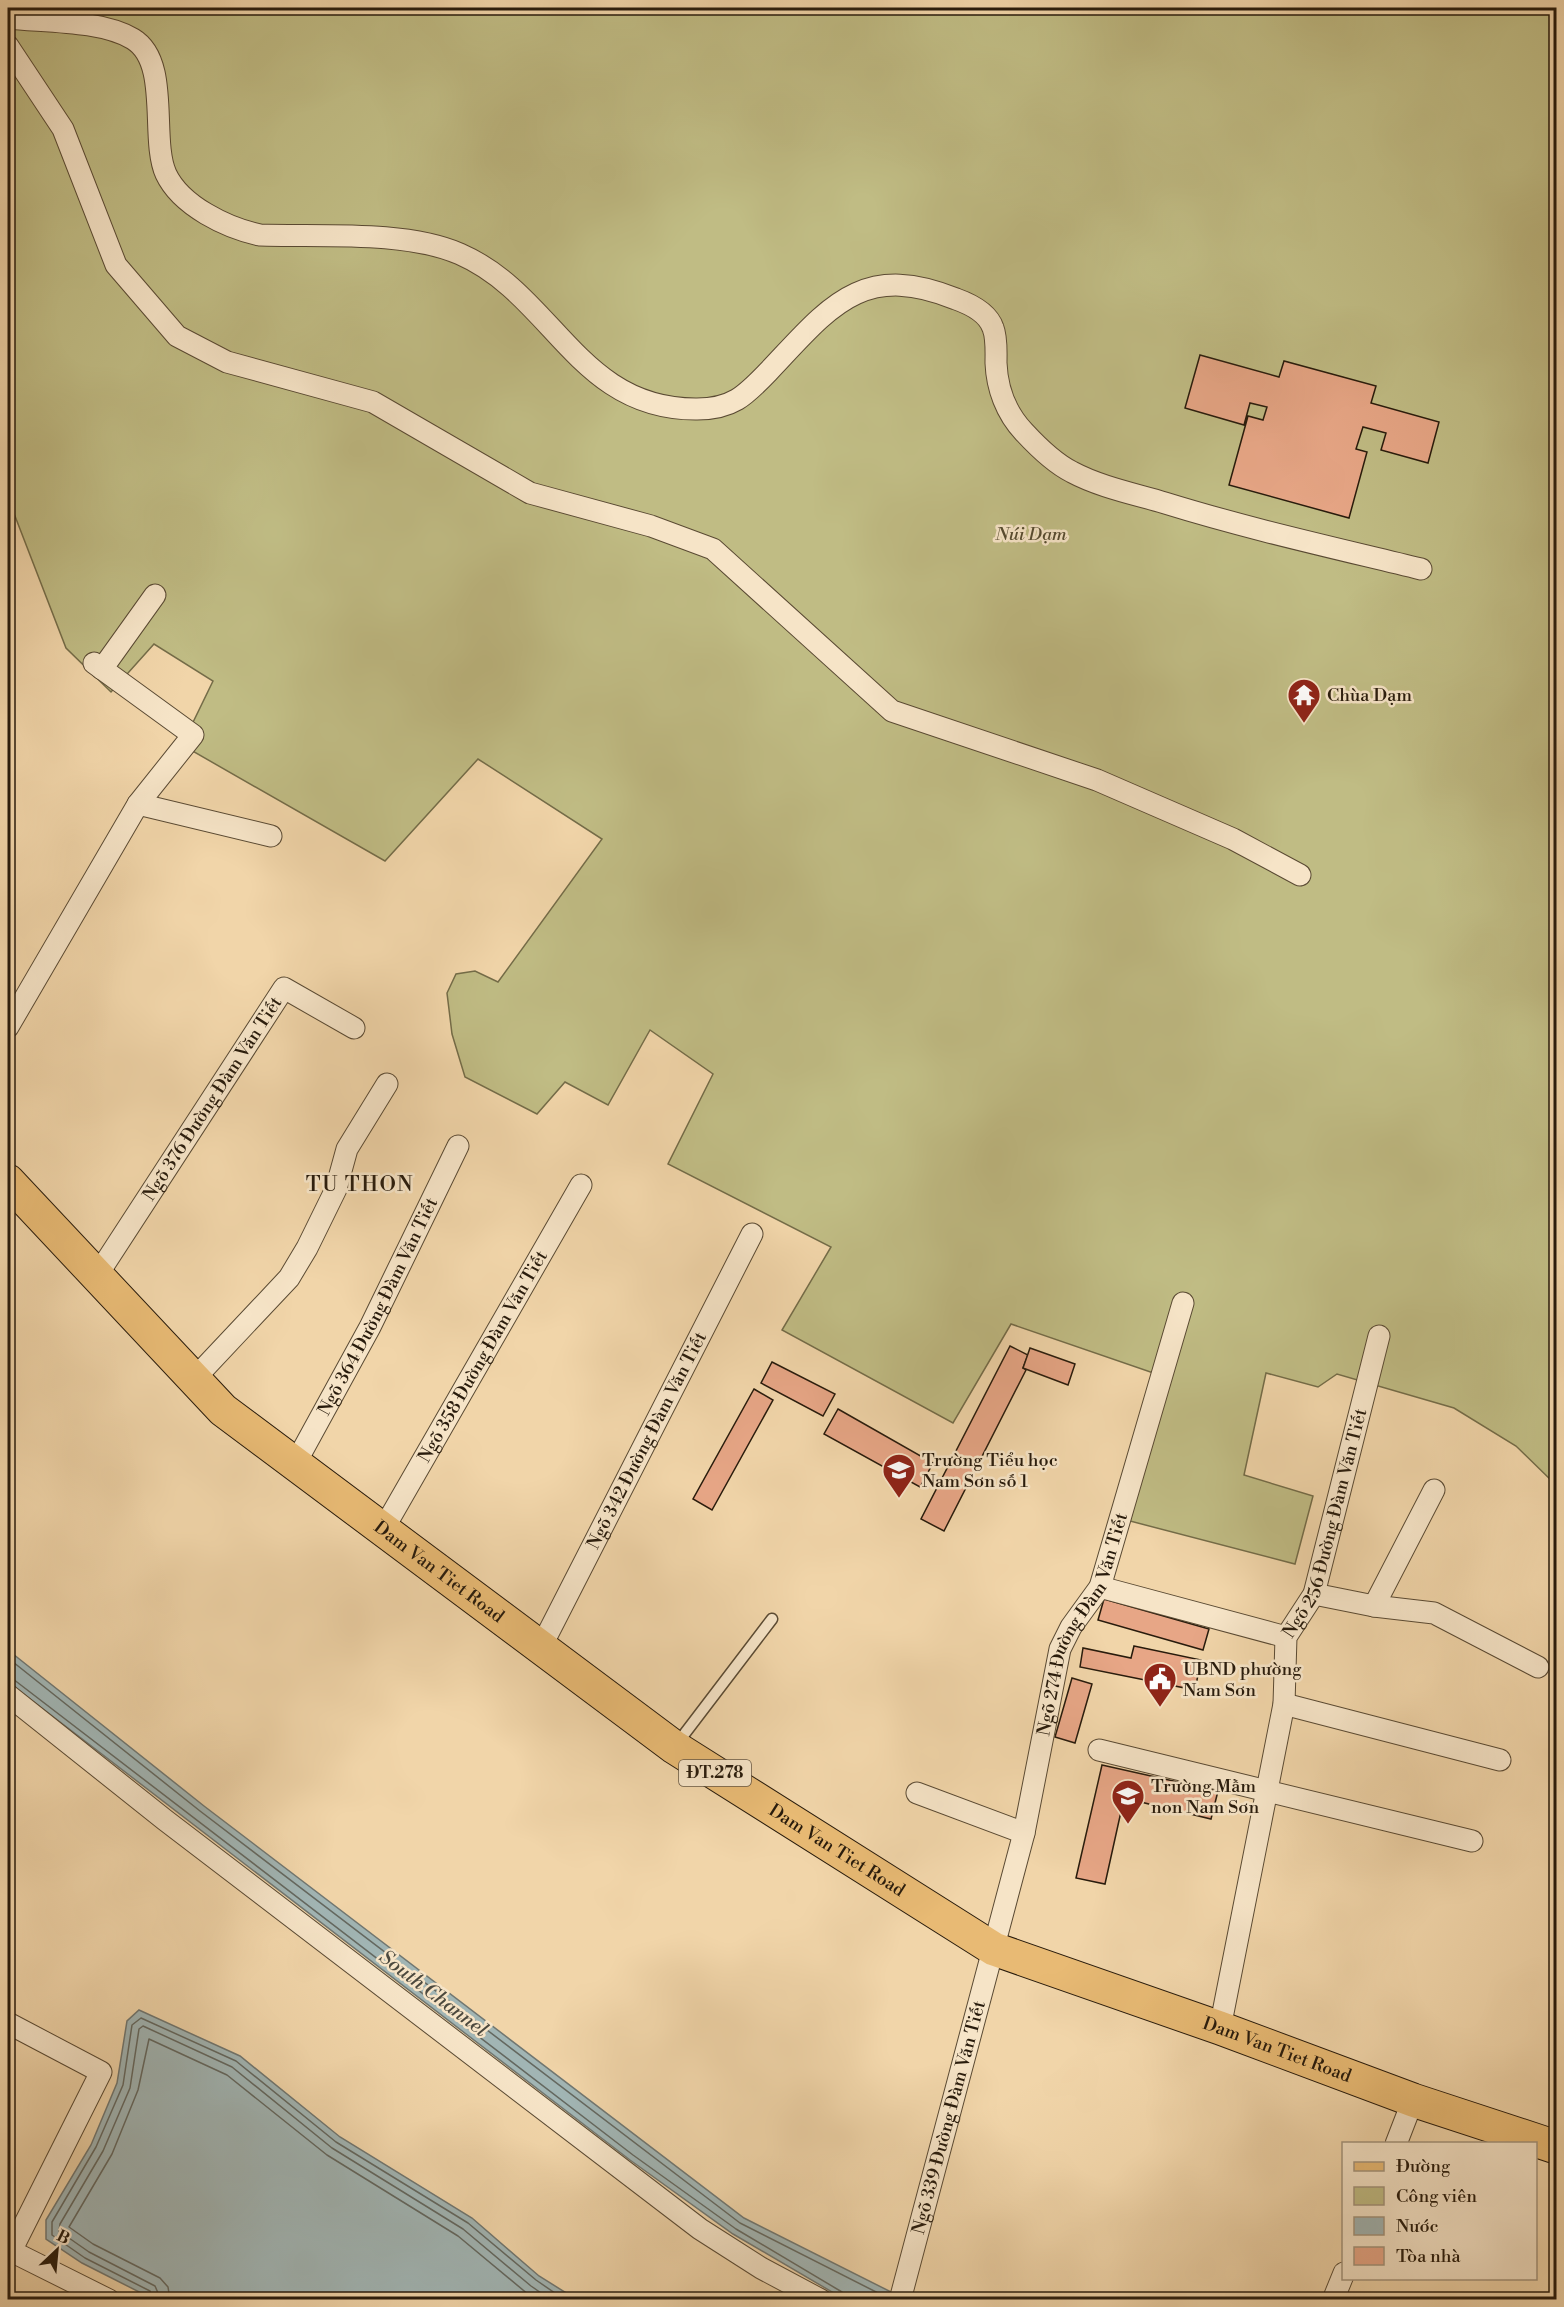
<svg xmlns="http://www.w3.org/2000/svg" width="1564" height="2307" viewBox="0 0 1564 2307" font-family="'Libre Bodoni',serif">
<rect width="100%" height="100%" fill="#f1d5a9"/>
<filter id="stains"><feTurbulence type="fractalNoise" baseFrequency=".00333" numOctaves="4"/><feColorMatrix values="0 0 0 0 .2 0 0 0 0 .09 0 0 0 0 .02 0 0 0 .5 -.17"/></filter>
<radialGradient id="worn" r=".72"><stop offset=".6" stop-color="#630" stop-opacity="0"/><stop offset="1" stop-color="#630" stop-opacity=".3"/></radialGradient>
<!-- green -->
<polygon fill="#c0bc84" stroke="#746c48" stroke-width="1.5" points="8,8 1556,8 1556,1485 1516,1446 1454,1408 1337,1374 1318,1387 1266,1373 1244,1475 1313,1496 1295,1564 1130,1521 1168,1378 1011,1324 953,1423 782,1330 831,1247 668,1164 713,1074 650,1030 608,1105 565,1082 537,1114 465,1077 452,1034 447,993 456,974 475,971 498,982 602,839 478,759 385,861 182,745 213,681 154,644 111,692 66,648 8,498"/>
<!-- water -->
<g fill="#a1b5b4" stroke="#717771" stroke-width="1.5">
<polygon points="8,1650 204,1806 744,2218 905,2299 844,2299 733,2234 630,2160 8,1682"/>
<polygon points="139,2010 240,2056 340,2137 472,2218 539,2276 576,2299 153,2299 82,2263 46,2239 46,2220 91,2145 117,2083 127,2021"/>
</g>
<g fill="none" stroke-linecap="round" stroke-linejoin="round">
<!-- shore -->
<g stroke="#646860" stroke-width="1.5">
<polyline points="8,1658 200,1811 740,2223 888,2298"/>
<polyline points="8,1677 13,1679 633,2155 736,2229 842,2292 845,2300"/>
<polyline points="154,2300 150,2291 85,2258 52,2235 52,2222 96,2147 123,2085 132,2025 141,2018 236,2061 336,2142 468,2223 536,2280 565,2300"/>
<polyline points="161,2300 155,2286 89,2252 59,2231 60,2224 103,2151 130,2088 139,2029 143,2026 232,2067 332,2148 463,2229 531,2286 551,2300"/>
<polyline points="170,2300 168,2287 160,2278 93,2244 69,2227 112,2154 138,2090 149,2039 227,2075 327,2155 458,2236 535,2300"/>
</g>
</g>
<!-- building -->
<g fill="#e7a686" stroke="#281b0c" stroke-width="1.5">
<polygon points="1200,355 1279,377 1284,361 1376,386 1371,403 1439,422 1428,463 1381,450 1386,433 1363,427 1356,449 1367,452 1349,518 1229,485 1248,416 1263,420 1267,407 1250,403 1244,425 1185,408"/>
<polygon points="1010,1346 1028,1355 1023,1368 1026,1370 944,1531 921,1519"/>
<polygon points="1030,1348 1075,1364 1068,1385 1023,1368"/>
<polygon points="772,1362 835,1394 823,1416 761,1383"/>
<polygon points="754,1389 773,1400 712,1510 693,1499"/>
<polygon points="838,1409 933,1463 920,1487 824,1434"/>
<polygon points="1104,1599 1209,1629 1203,1650 1098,1620"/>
<polygon points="1134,1646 1201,1660 1195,1690 1080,1667 1083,1648 1131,1658"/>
<polygon points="1072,1678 1092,1684 1075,1743 1055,1737"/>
<polygon points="1102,1765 1218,1791 1211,1819 1124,1798 1105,1884 1076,1878"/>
</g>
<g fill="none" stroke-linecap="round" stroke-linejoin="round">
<!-- service casing -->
<g stroke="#5a4a33" stroke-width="13">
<polyline id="service" points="676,1745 772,1619"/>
</g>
<!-- minor casing -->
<g stroke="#5a4a33" stroke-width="23">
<g id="minor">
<path d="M 8,18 C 45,22 101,20 133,39 C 171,62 150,139 166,174 C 181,206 227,228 260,235 C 319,237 405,230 460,254 C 554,295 578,410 697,409 C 732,409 745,396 768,372 C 828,309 861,260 956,299 C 970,304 988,313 993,328 C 997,338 996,352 996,363 C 997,388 1006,413 1024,432 C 1036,445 1056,464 1072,472 C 1100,487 1135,494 1165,503 C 1249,529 1335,548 1421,569"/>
<polyline points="8,46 63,129 116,265 177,336 227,362 373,402 530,493 651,526 713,549 892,711 1097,780 1233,839 1300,875"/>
<polyline points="102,669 155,595"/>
<polyline points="138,804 271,836"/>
<polyline points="8,1027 138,804 193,735 94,663"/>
<path id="s1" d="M 96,1277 L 284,988 L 354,1028"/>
<polyline points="194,1379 289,1278 307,1248 336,1189 347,1149 387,1084"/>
<path id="s2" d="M 295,1464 L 370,1327 L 458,1146"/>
<path id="s3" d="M 384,1528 L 581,1185"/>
<polyline points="1100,1587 1286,1637"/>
<polyline points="1314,1594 1374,1606 1434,1613 1538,1667"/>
<polyline points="1374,1606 1434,1490"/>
<path id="s4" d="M 541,1647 L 752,1234"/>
<polyline points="8,1695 165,1820 700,2229 761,2268 821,2300"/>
<polyline points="1284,1704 1500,1760"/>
<polyline points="1099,1750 1472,1841"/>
<polyline points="917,1793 1024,1833"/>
<polyline points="8,2023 101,2072 8,2257"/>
<path id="s5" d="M 1220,2028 L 1284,1704 L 1286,1637 L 1314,1594 L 1379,1336"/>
<polyline points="1396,2144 1413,2100"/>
<polyline points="11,2251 109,2300"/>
<path id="s6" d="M 900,2300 L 1024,1833 L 1060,1649 L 1071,1627 L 1100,1587 L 1183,1303"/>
<polyline points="1333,2300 1344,2273"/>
</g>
</g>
<!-- primary casing -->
<g stroke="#281b0c" stroke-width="35">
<g id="primary">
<path id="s7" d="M 8,1181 L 223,1410 L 674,1747 L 994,1949 L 1220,2028 L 1413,2100 L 1556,2147"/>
</g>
</g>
<!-- service -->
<use href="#service" stroke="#f6e4c7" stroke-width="10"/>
<!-- minor -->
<use href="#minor" stroke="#f6e4c7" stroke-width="21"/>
<!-- primary -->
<use href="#primary" stroke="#e8ba74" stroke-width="33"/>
</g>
<!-- icons -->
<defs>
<g id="temple-pin" transform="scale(1.725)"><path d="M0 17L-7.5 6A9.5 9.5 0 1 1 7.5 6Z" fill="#8f2418" stroke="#f6e4c7"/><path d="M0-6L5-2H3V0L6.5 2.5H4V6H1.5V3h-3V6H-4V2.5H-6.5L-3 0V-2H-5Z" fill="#fff"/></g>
<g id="school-pin" transform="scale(1.725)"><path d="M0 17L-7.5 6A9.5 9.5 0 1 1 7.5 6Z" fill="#8f2418" stroke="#f6e4c7"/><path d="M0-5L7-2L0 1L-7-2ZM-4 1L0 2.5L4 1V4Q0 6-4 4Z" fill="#fff"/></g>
<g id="civic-pin" transform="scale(1.725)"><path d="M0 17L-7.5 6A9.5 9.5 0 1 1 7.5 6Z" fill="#8f2418" stroke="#f6e4c7"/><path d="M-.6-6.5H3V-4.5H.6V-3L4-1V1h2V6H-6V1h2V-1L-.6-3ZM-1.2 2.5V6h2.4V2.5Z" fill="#fff"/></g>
</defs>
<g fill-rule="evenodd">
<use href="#temple-pin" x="1304" y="695"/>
<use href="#school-pin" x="899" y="1470"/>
<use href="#civic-pin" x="1160" y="1679"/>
<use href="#school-pin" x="1128" y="1796"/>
</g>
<g text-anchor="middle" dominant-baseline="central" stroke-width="5" stroke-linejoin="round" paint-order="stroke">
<!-- shield labels -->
<rect fill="#f6e4c7" stroke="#665744" stroke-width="1.5" x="679" y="1760" width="72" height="26" rx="4.5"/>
<g font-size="16" font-weight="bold" fill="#281b0c">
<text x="715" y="1773">ĐT.278</text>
</g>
<!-- park labels -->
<g font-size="18" font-style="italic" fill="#564b30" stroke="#f6e4c7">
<text x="1031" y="534">Núi Dạm</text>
</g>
<!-- poi labels -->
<g font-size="18" fill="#281b0c" stroke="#f6e4c7" text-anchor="start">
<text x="1327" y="695">Chùa Dạm</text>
<text x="922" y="1460">Trường Tiểu học<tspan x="922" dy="21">Nam Sơn số 1</tspan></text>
<text x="1183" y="1669">UBND phường<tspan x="1183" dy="21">Nam Sơn</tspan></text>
<text x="1151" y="1786">Trường Mầm<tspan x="1151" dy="21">non Nam Sơn</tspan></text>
</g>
<!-- street labels -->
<g font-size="18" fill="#281b0c" stroke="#f6e4c7">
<text stroke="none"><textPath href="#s1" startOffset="213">Ngõ 376 Đường Đàm Văn Tiết</textPath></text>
<text stroke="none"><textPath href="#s2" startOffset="178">Ngõ 364 Đường Đàm Văn Tiết</textPath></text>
<text stroke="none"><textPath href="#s3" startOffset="198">Ngõ 358 Đường Đàm Văn Tiết</textPath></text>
<text stroke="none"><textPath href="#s4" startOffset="232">Ngõ 342 Đường Đàm Văn Tiết</textPath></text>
<text stroke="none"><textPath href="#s5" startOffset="519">Ngõ 256 Đường Đàm Văn Tiết</textPath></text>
<text stroke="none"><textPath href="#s7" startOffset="584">Dam Van Tiet Road</textPath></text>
<text stroke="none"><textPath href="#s6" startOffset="702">Ngõ 274 Đường Đàm Văn Tiết</textPath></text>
<text stroke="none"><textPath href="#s7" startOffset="1070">Dam Van Tiet Road</textPath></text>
<text stroke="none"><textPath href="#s7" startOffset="1556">Dam Van Tiet Road</textPath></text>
<text stroke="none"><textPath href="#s6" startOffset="189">Ngõ 339 Đường Đàm Văn Tiết</textPath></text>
</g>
<!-- water labels -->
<g font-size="20" font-style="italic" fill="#4c493e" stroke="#f6e4c7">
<text transform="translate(433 1994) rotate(37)">South Channel</text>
</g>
<!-- quarter labels -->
<g font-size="21" letter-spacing="1.5" fill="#281b0c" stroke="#f6e4c7">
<text x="360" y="1185">TU THON</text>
</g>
</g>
<!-- margin -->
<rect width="1564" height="2307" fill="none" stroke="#f1d5a9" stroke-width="30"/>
<rect x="9" y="9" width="1546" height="2289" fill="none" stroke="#281b0c" stroke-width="3"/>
<rect x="15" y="15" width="1534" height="2277" fill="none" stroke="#281b0c" stroke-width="1.5"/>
<!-- legend -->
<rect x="1342" y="2142" width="195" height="138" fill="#f6e4c7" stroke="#a4947c" stroke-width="1.5"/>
<rect x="1354" y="2162" width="30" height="9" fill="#e8ba74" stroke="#a4947c" stroke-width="1.5"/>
<text x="1396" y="2172" font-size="18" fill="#281b0c">Đường</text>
<rect x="1354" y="2187" width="30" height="18" fill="#c0bc84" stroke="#a4947c" stroke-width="1.5"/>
<text x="1396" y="2202" font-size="18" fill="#281b0c">Công viên</text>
<rect x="1354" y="2217" width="30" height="18" fill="#a1b5b4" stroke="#a4947c" stroke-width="1.5"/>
<text x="1396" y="2232" font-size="18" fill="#281b0c">Nước</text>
<rect x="1354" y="2247" width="30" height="18" fill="#e7a686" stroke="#a4947c" stroke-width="1.5"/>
<text x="1396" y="2262" font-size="18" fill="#281b0c">Tòa nhà</text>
<!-- north arrow -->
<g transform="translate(57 2250) rotate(26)" stroke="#f6e4c7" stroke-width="4.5" paint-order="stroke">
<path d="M0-4.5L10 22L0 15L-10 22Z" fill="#281b0c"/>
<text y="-9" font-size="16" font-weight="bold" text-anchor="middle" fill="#281b0c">B</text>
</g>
<rect width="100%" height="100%" filter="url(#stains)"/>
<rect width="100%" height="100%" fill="url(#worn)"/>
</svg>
